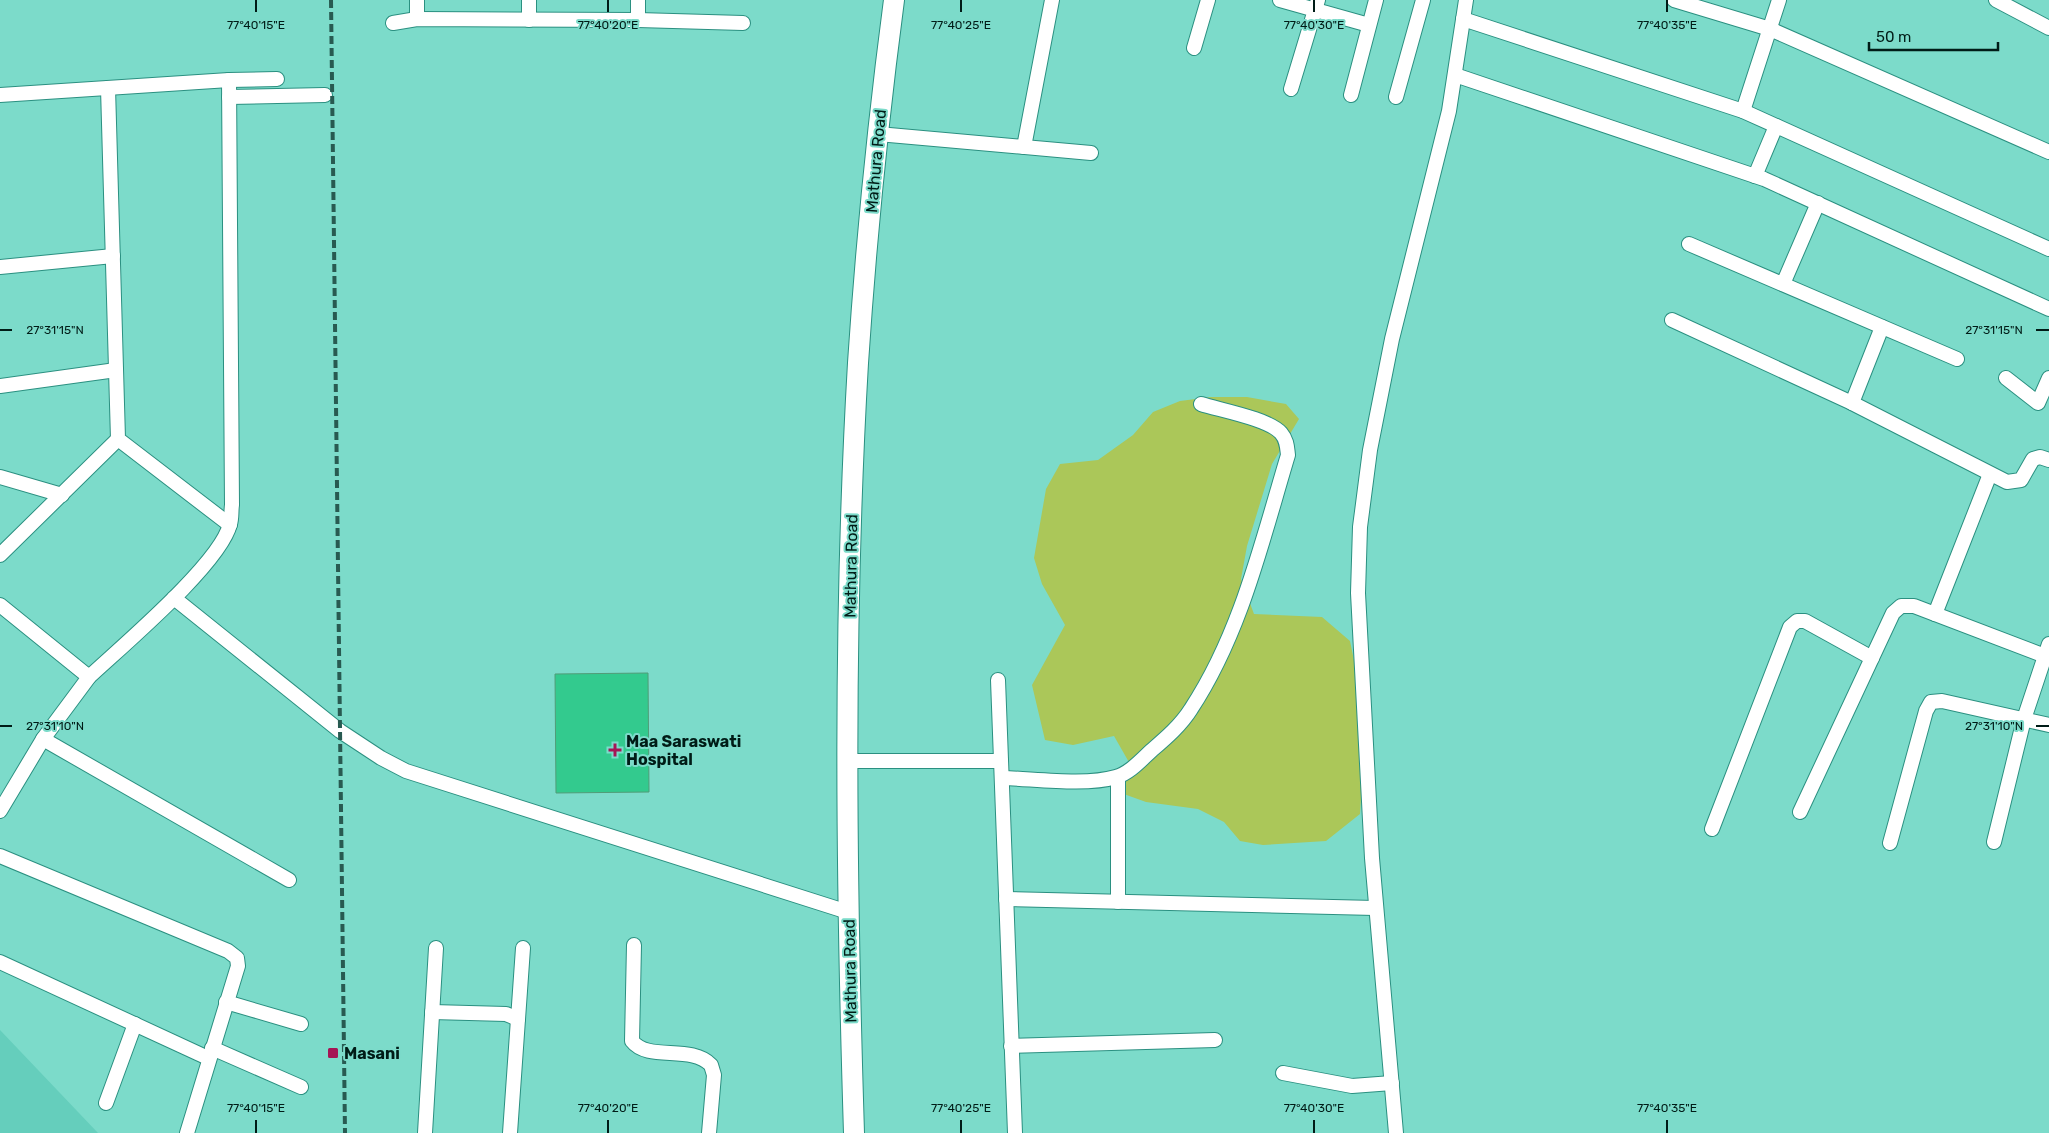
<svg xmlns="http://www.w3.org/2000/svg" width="2049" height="1133" viewBox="0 0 2049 1133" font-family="Rubik,sans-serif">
<rect width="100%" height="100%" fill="#7cdbca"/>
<!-- built -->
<polygon fill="#65cebc" points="0,1030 98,1133 0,1133"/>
<!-- green -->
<polygon fill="#abc759" points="1211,397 1247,397 1286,404 1299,419 1272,464 1247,546 1241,579 1254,614 1322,617 1350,641 1366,719 1360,814 1326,841 1263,845 1240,841 1224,822 1198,809 1146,802 1121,793 1130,764 1114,736 1073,745 1045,740 1032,685 1065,625 1042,584 1034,558 1046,489 1060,464 1098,460 1133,435 1153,412 1180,401"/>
<!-- building -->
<polygon fill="#33ca8e" stroke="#519c78" points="648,673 649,792 556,793 555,674"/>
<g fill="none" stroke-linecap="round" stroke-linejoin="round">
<!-- street casing -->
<g stroke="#2b9081" stroke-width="16">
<g id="street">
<polyline points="417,0 417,19"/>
<polyline points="529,0 529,20"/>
<polyline points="638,0 638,20"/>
<polyline points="1280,0 1369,25"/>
<polyline points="1674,0 1770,29 2049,152"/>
<polyline points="1996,0 2049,28"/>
<polyline points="1463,19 1743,111 2049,249"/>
<polyline points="393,23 417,19 638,20 743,23"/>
<polyline points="1194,48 1208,0"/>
<polyline points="1455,75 1764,179 2049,309"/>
<polyline points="108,88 118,439 230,525"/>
<polyline points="1291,89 1318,0"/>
<polyline points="0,95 229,80 277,79"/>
<polyline points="1351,95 1376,0"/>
<polyline points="229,97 325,95"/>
<polyline points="1396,97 1423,0"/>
<polyline points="1743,111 1779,0"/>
<polyline points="878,134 1091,153"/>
<polyline points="1024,147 1052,0"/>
<polyline points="1755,176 1776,126"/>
<polyline points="1689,244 1957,359"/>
<polyline points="0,267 113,256"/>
<polyline points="1783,284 1818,203"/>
<polyline points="1672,320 1852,403 2007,482 2021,480 2033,459 2040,457 2049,460"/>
<polyline points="2006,378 2038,403 2049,378"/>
<polyline points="0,386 116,370"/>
<polyline points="1852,403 1882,327"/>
<polyline points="0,477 62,495"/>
<polyline points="0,555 118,439"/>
<polyline points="174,598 340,731 381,758 406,771 848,912"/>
<path d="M 0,605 L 89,677 C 121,647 221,563 230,524 C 232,518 231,511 232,505 L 229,80"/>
<polyline points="1935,614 1990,474"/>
<polyline points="998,680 1015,1133"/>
<polyline points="43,739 289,880"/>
<polyline points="848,761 1001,761"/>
<polyline points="1118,777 1118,902"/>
<path d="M 1003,778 C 1036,779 1086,786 1116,777 C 1130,773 1142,759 1152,750 C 1166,738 1181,725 1191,709 C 1241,633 1262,541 1288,455 C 1287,447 1287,440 1281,433 C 1269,419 1220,410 1201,404"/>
<polyline points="0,811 43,739 89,677"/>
<polyline points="1800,812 1893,613 1901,606 1914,606 2045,656"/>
<polyline points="1712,829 1790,627 1797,621 1805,621 1872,658"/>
<polyline points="1994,842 2024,719 2049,644"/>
<polyline points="1890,843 1926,711 1931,702 1942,701 2049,725"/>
<polyline points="0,856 228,951 237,958 238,966 187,1133"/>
<polyline points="1006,899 1375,908"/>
<path d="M 634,945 L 632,1041 C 648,1062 691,1044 711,1065 L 714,1075 L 709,1133"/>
<polyline points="0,962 208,1058"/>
<polyline points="226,1002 301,1024"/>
<polyline points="432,1012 506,1014 518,1019"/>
<polyline points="1011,1046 1215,1040"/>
<polyline points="212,1048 301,1087"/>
<polyline points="1283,1073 1352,1086 1392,1083"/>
<polyline points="106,1103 135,1024"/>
<polyline points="425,1133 436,948"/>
<polyline points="510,1133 523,948"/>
<polyline points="1396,1133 1372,858 1358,593 1360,527 1370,450 1392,339 1449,111 1466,0"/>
</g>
</g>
<!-- secondary casing -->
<g stroke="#2b9081" stroke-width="22">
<path id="secondary" d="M 854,1133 C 846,877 843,619 858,363 C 866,242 878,121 894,0"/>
</g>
<!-- street -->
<use href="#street" stroke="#fff" stroke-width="14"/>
<!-- secondary -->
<use href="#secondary" stroke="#fff" stroke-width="20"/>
<!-- rail -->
<polyline stroke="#285a51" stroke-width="4" stroke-dasharray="8 4" stroke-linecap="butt" points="331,0 345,1133"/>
</g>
<!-- ticks -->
<path fill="none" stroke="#001c17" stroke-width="2" d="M 256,0 L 256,12M 608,0 L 608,12M 961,0 L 961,12M 1314,0 L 1314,12M 1667,0 L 1667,12M 0,330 L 12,330M 2036,330 L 2049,330M 0,726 L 12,726M 2036,726 L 2049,726M 256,1120 L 256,1133M 608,1120 L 608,1133M 961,1120 L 961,1133M 1314,1120 L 1314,1133M 1667,1120 L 1667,1133"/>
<!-- markers -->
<g fill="#a51555" stroke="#7cdbca" stroke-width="2">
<path d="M612.5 742.5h5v5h5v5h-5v5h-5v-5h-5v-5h5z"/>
<rect x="327" y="1047" width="12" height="12" rx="2.5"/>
</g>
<g text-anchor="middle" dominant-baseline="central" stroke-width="4" stroke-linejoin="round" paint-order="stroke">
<!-- street labels -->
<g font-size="16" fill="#001c17" stroke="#7cdbca">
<text transform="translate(876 161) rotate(-85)">Mathura Road</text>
<text transform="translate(851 566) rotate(-89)">Mathura Road</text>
<text transform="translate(850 971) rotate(-91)">Mathura Road</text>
</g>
<!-- poi labels -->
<g font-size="16" font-weight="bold" fill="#001c17" stroke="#7cdbca" text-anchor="start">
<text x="626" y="741">Maa Saraswati<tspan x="626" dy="18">Hospital</tspan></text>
<text x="344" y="1053">Masani</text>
</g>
</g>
<g font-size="12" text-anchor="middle" fill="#001c17" stroke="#7cdbca" stroke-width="4" stroke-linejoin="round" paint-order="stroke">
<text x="256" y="29">77°40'15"E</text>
<text x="608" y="29">77°40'20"E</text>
<text x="961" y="29">77°40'25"E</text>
<text x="1314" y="29">77°40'30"E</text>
<text x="1667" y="29">77°40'35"E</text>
<text x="55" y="334">27°31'15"N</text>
<text x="1994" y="334">27°31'15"N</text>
<text x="55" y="730">27°31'10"N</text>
<text x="1994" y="730">27°31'10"N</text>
<text x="256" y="1112">77°40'15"E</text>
<text x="608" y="1112">77°40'20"E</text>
<text x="961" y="1112">77°40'25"E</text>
<text x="1314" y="1112">77°40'30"E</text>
<text x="1667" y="1112">77°40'35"E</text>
</g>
<!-- scale -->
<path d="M1869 42v8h129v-8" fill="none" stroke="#001c17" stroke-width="2.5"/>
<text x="1876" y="42" font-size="15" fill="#001c17" stroke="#7cdbca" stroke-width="4" paint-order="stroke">50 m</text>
</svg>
